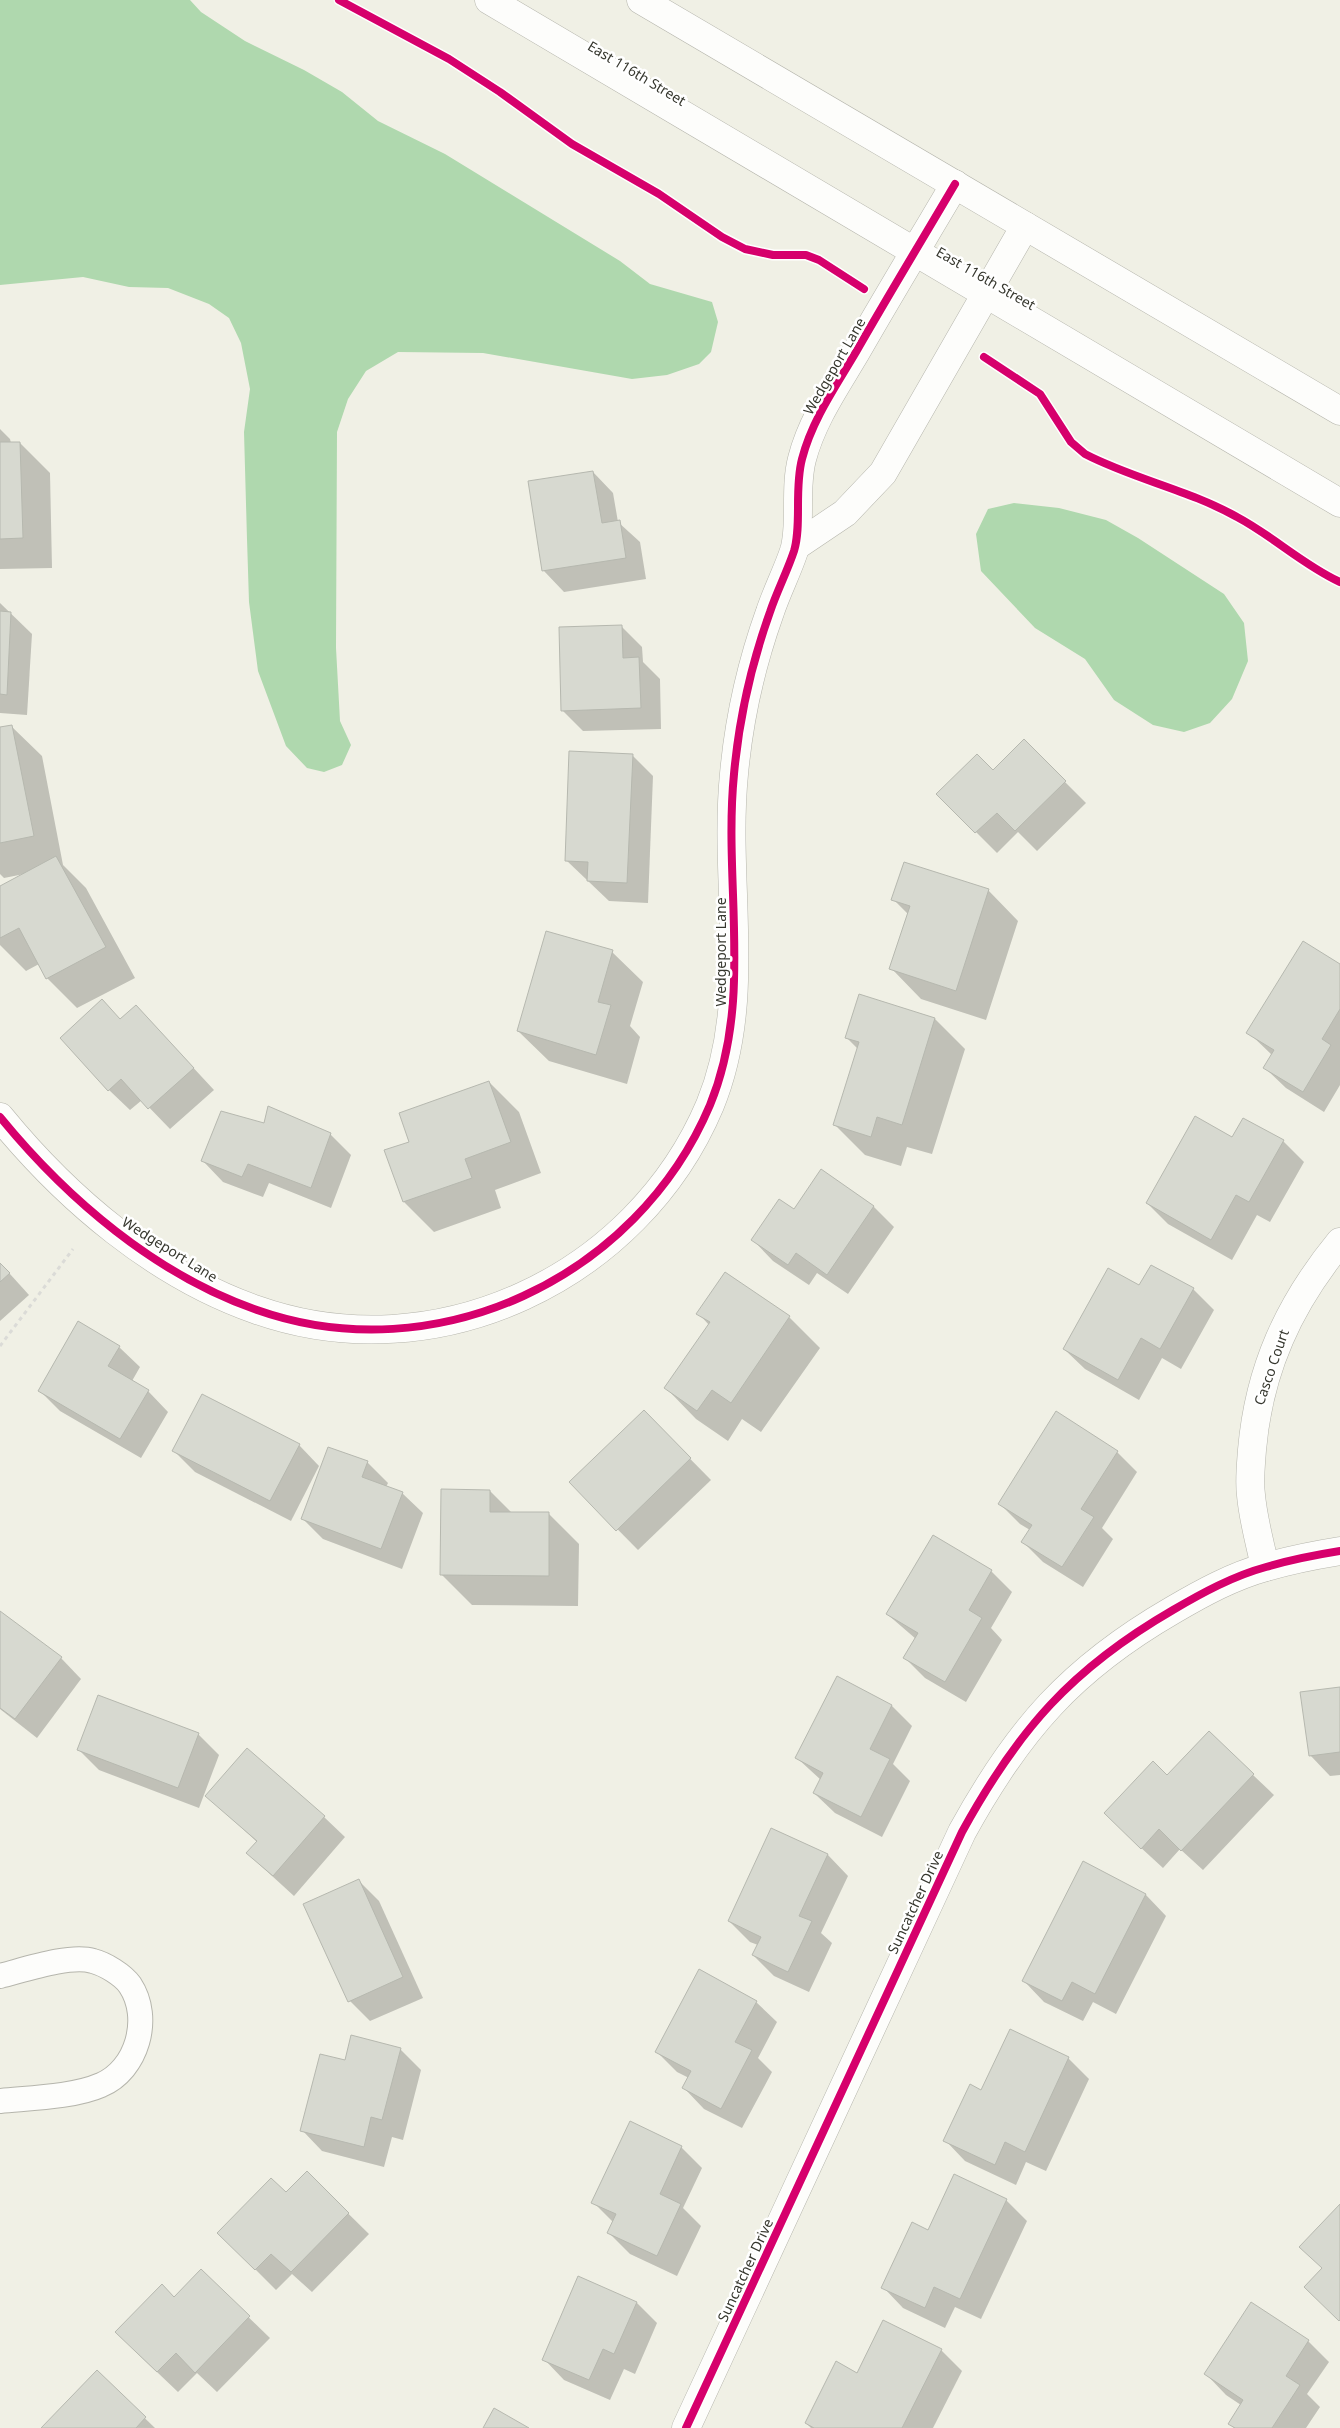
<svg xmlns="http://www.w3.org/2000/svg" width="1340" height="2428" viewBox="0 0 1340 2428" font-family="'Noto Sans',sans-serif">
<rect width="100%" height="100%" fill="#f0f0e5"/>
<!-- water -->
<g fill="#afd8ae">
<polygon points="0,0 190,0 201,12 245,41 304,70 342,92 378,121 445,154 620,261 650,284 712,302 718,322 711,352 699,364 667,375 632,379 483,353 398,352 366,371 348,399 337,432 336,648 340,721 351,745 342,765 324,772 307,768 286,746 258,671 249,602 247,539 244,432 250,389 241,343 229,318 209,304 168,288 129,287 83,277 0,285"/>
<polygon points="1014,503 1059,508 1106,520 1138,538 1224,594 1244,623 1248,661 1232,699 1210,723 1184,732 1153,725 1114,700 1085,659 1035,628 981,571 976,534 988,509"/>
</g>
<!-- shadow -->
<g fill="#0003">
<polygon points="0,429 10,439 11,443 20,443 50,473 52,568 0,569"/>
<polygon points="593,472 613,493 618,522 640,542 646,579 564,592 544,571 530,482"/>
<polygon points="0,603 32,634 27,715 0,713"/>
<polygon points="621,626 642,647 643,662 660,679 661,729 583,731 562,710"/>
<polygon points="11,726 42,756 63,865 86,888 135,978 77,1008 47,978 39,964 26,971 0,945 0,888 24,874 4,878 0,874 0,728"/>
<polygon points="1024,741 1086,803 1037,851 1018,832 997,853 938,794 993,772"/>
<polygon points="632,755 653,776 648,903 609,901 566,860"/>
<polygon points="988,890 1018,921 986,1020 921,999 891,968 908,914 893,899"/>
<polygon points="612,952 643,982 630,1026 640,1037 627,1084 549,1061 518,1031"/>
<polygon points="1340,965 1340,1085 1324,1112 1286,1088 1265,1068 1272,1055 1248,1032"/>
<polygon points="136,1006 214,1090 170,1129 142,1100 130,1110 109,1090 121,1020"/>
<polygon points="935,1019 965,1049 932,1154 907,1147 901,1166 865,1155 835,1125 858,1049 847,1038"/>
<polygon points="489,1082 519,1112 541,1173 495,1190 501,1208 434,1232 404,1202 410,1142"/>
<polygon points="1244,1119 1283,1141 1304,1162 1270,1222 1257,1215 1232,1260 1168,1224 1147,1203 1233,1139"/>
<polygon points="265,1124 330,1134 351,1155 331,1208 269,1183 263,1197 223,1182 203,1161"/>
<polygon points="873,1206 894,1227 848,1294 817,1273 809,1285 773,1261 753,1240 794,1211"/>
<polygon points="0,1263 29,1295 0,1321"/>
<polygon points="726,1273 789,1317 820,1348 761,1432 742,1419 728,1441 696,1419 666,1388 709,1325 698,1313"/>
<polygon points="1139,1287 1193,1289 1214,1310 1181,1369 1162,1358 1139,1400 1085,1369 1064,1349"/>
<polygon points="119,1347 140,1367 132,1381 148,1391 168,1412 141,1458 60,1411 39,1390"/>
<polygon points="644,1412 711,1480 638,1550 571,1482"/>
<polygon points="299,1445 319,1466 291,1521 195,1472 174,1451"/>
<polygon points="1117,1452 1137,1472 1102,1528 1113,1539 1083,1587 1043,1562 1023,1542 1030,1530 1020,1524 999,1503"/>
<polygon points="367,1462 388,1483 386,1487 402,1493 423,1513 402,1569 323,1539 303,1519"/>
<polygon points="490,1491 512,1513 548,1513 579,1544 578,1606 472,1605 441,1574"/>
<polygon points="991,1571 1012,1592 991,1628 1002,1640 966,1702 925,1678 905,1658 916,1639 887,1614"/>
<polygon points="0,1613 61,1658 81,1679 37,1738 0,1709"/>
<polygon points="838,1678 892,1706 912,1726 893,1764 910,1781 882,1837 835,1813 814,1793 821,1780 797,1758"/>
<polygon points="1340,1688 1340,1775 1330,1776 1310,1755"/>
<polygon points="198,1734 219,1755 199,1808 99,1770 78,1749"/>
<polygon points="1253,1775 1274,1795 1203,1870 1180,1849 1163,1868 1126,1834 1167,1777"/>
<polygon points="207,1796 324,1817 345,1837 294,1896 247,1853 257,1842"/>
<polygon points="772,1830 828,1855 848,1876 821,1933 832,1943 809,1992 774,1976 753,1955 758,1945 750,1942 729,1921"/>
<polygon points="1084,1863 1146,1895 1166,1916 1116,2014 1093,2002 1083,2021 1044,2002 1024,1981"/>
<polygon points="358,1880 379,1901 423,1998 370,2021 350,2001"/>
<polygon points="756,2002 777,2022 758,2058 772,2072 742,2128 704,2109 684,2088 689,2078 677,2072 657,2052"/>
<polygon points="400,2049 421,2070 403,2140 392,2137 384,2167 322,2151 302,2130 345,2062"/>
<polygon points="1068,2058 1089,2079 1046,2171 1026,2162 1016,2185 965,2161 945,2140 982,2091"/>
<polygon points="630,2123 681,2147 702,2168 683,2208 701,2226 677,2276 630,2254 609,2233 614,2223 593,2202"/>
<polygon points="307,2173 369,2234 312,2292 292,2274 276,2290 219,2233 286,2194"/>
<polygon points="1006,2200 1027,2221 981,2319 955,2307 945,2328 903,2308 883,2287 928,2231"/>
<polygon points="201,2271 270,2338 217,2392 197,2373 178,2392 137,2353 174,2298"/>
<polygon points="579,2277 637,2303 657,2323 635,2374 624,2369 610,2400 564,2380 544,2359"/>
<polygon points="1308,2341 1329,2362 1307,2394 1320,2407 1306,2428 1234,2428 1229,2423 1241,2405 1226,2395 1206,2374"/>
<polygon points="941,2350 962,2371 933,2428 811,2428 806,2423 857,2374"/>
<polygon points="97,2372 155,2428 43,2428"/>
</g>
<!-- building -->
<g fill="#d7d9d0" stroke="#b6b8af">
<polygon points="0,442 20,442 23,538 0,539"/>
<polygon points="593,471 602,523 620,520 626,558 542,571 528,481"/>
<polygon points="0,611 11,612 7,695 0,694"/>
<polygon points="622,625 623,658 639,657 641,708 561,711 559,627"/>
<polygon points="12,725 34,836 0,843 0,727"/>
<polygon points="1024,739 1066,781 1015,831 997,813 975,833 936,794 977,754 993,770"/>
<polygon points="569,751 633,754 627,883 587,881 588,862 565,861"/>
<polygon points="56,856 106,947 46,979 19,928 0,938 0,886"/>
<polygon points="904,862 989,889 956,991 889,969 910,906 891,900"/>
<polygon points="546,931 613,950 598,1002 611,1005 596,1055 517,1031"/>
<polygon points="1303,941 1340,964 1340,1009 1322,1039 1331,1045 1303,1092 1263,1068 1274,1050 1246,1033"/>
<polygon points="859,994 935,1018 902,1125 877,1117 871,1137 833,1125 859,1042 845,1038"/>
<polygon points="102,999 120,1019 136,1005 194,1068 148,1109 121,1079 108,1091 60,1038"/>
<polygon points="489,1081 511,1142 465,1159 472,1178 403,1202 384,1150 409,1142 399,1113"/>
<polygon points="268,1106 331,1133 311,1188 248,1164 242,1177 201,1161 221,1111 264,1123"/>
<polygon points="1195,1116 1232,1137 1243,1118 1284,1140 1249,1202 1236,1195 1211,1240 1146,1203"/>
<polygon points="821,1169 874,1206 827,1275 796,1253 788,1265 751,1240 779,1199 794,1209"/>
<polygon points="0,1263 10,1273 0,1282"/>
<polygon points="1151,1265 1194,1288 1160,1349 1141,1338 1118,1380 1063,1349 1108,1268 1139,1285"/>
<polygon points="725,1272 790,1316 731,1403 712,1390 697,1411 664,1388 710,1322 696,1314"/>
<polygon points="78,1321 120,1346 108,1366 149,1390 120,1439 38,1391"/>
<polygon points="202,1394 300,1444 270,1501 172,1451"/>
<polygon points="644,1410 691,1458 616,1531 569,1482"/>
<polygon points="1056,1411 1118,1451 1081,1509 1094,1517 1062,1567 1021,1542 1032,1525 998,1504"/>
<polygon points="328,1447 368,1461 362,1477 403,1492 381,1549 301,1519"/>
<polygon points="441,1489 490,1490 490,1512 549,1512 549,1576 440,1575"/>
<polygon points="933,1535 992,1570 969,1610 982,1618 945,1682 903,1658 918,1633 886,1614"/>
<polygon points="0,1611 62,1657 15,1719 0,1708"/>
<polygon points="837,1676 892,1705 870,1749 890,1759 861,1817 813,1793 823,1773 795,1758"/>
<polygon points="1340,1687 1340,1752 1309,1756 1300,1692"/>
<polygon points="98,1695 199,1733 178,1788 77,1750"/>
<polygon points="1209,1731 1254,1774 1181,1851 1159,1829 1141,1849 1104,1813 1153,1761 1167,1775"/>
<polygon points="247,1748 325,1816 273,1876 246,1853 257,1841 205,1796"/>
<polygon points="771,1828 828,1854 799,1916 812,1921 788,1972 752,1955 761,1937 728,1921"/>
<polygon points="1083,1861 1146,1894 1095,1994 1072,1982 1062,2001 1022,1981"/>
<polygon points="359,1879 403,1977 348,2002 303,1904"/>
<polygon points="699,1969 757,2001 735,2042 752,2050 721,2109 682,2088 691,2071 655,2052"/>
<polygon points="1010,2029 1069,2057 1025,2152 1005,2142 995,2165 943,2141 970,2084 981,2090"/>
<polygon points="351,2035 401,2048 382,2120 371,2117 364,2147 300,2131 320,2054 345,2060"/>
<polygon points="630,2121 682,2146 660,2194 681,2204 657,2256 607,2233 616,2214 591,2203"/>
<polygon points="307,2171 349,2213 291,2272 271,2254 255,2270 217,2233 271,2178 286,2192"/>
<polygon points="954,2174 1007,2199 960,2299 934,2287 925,2308 881,2288 912,2222 928,2230"/>
<polygon points="1340,2204 1340,2320 1339,2321 1304,2287 1322,2268 1299,2247"/>
<polygon points="201,2269 250,2316 195,2373 176,2353 157,2372 115,2332 162,2284 174,2297"/>
<polygon points="578,2276 637,2302 614,2354 603,2349 589,2380 542,2360"/>
<polygon points="1251,2302 1309,2340 1286,2376 1300,2385 1272,2428 1235,2428 1228,2424 1243,2400 1204,2374"/>
<polygon points="883,2320 942,2349 902,2428 814,2428 805,2423 836,2361 857,2373"/>
<polygon points="97,2370 146,2417 136,2428 41,2428"/>
<polygon points="494,2408 529,2428 483,2428"/>
</g>
<g fill="none" stroke-linecap="round" stroke-linejoin="round">
<!-- service casing -->
<g stroke="#b5b5ac" stroke-width="26">
<path id="service" d="M 0,1976 C 24,1970 70,1954 93,1961 C 105,1964 123,1975 130,1985 C 152,2018 137,2070 101,2085 C 74,2097 29,2098 0,2101"/>
</g>
<!-- minor casing -->
<g stroke="#b5b5ac" stroke-width="29">
<g id="minor">
<polyline points="796,546 845,513 883,473 1025,226"/>
<path d="M 0,1117 C 67,1199 156,1275 257,1310 C 436,1373 637,1278 710,1105 C 754,998 723,885 734,774 C 739,719 751,665 770,612 C 777,591 787,572 794,551 C 802,525 794,489 802,459 C 812,420 836,386 856,352 C 888,296 922,240 955,184"/>
<path d="M 1265,1567 C 1260,1543 1253,1519 1251,1495 C 1249,1481 1251,1464 1252,1450 C 1259,1369 1289,1304 1340,1242"/>
<path d="M 686,2428 L 962,1832 C 1018,1730 1071,1669 1173,1610 C 1202,1593 1233,1576 1266,1567 C 1290,1560 1315,1555 1340,1551"/>
</g>
</g>
<!-- primary casing -->
<g stroke="#b5b5ac" stroke-width="29">
<g id="primary">
<polyline points="489,0 1340,503"/>
<polyline points="641,0 1340,411"/>
</g>
</g>
<!-- path -->
<polyline stroke="#dbdbd7" stroke-width="3" stroke-dasharray="4 4" stroke-linecap="butt" points="0,1346 73,1249"/>
<!-- service -->
<use href="#service" stroke="#fdfdfb" stroke-width="24"/>
<!-- minor -->
<use href="#minor" stroke="#fdfdfb" stroke-width="28"/>
<!-- primary -->
<use href="#primary" stroke="#fdfdfb" stroke-width="28"/>
<!-- cycleway casing -->
<g stroke="#fff" stroke-width="11">
<g id="cycleway">
<polyline points="339,0 449,59 500,92 572,144 659,194 722,237 745,249 773,255 806,255 819,260 864,289"/>
<path d="M 984,357 L 1040,394 L 1071,442 L 1085,454 C 1133,479 1189,490 1237,517 C 1273,536 1303,565 1340,582"/>
<path d="M 0,1117 C 67,1199 156,1275 257,1310 C 436,1373 637,1278 710,1105 C 754,998 723,885 734,774 C 739,719 751,665 770,612 C 777,591 787,572 794,551 C 802,525 794,489 802,459 C 812,420 836,386 856,352 C 888,296 922,240 955,184"/>
<path d="M 686,2428 L 962,1832 C 1018,1730 1071,1669 1173,1610 C 1202,1593 1233,1576 1266,1567 C 1290,1560 1315,1555 1340,1551"/>
</g>
</g>
<!-- cycleway -->
<use href="#cycleway" stroke="#d6006c" stroke-width="8"/>
</g>
<g text-anchor="middle" dominant-baseline="central" stroke-width="5" stroke-linejoin="round" paint-order="stroke">
<!-- street labels -->
<g font-size="14" fill="#36372e" stroke="#fff">
<text transform="translate(637 73) rotate(31)">East 116th Street</text>
<text transform="translate(986 278) rotate(30)">East 116th Street</text>
<text transform="translate(834 366) rotate(-60)">Wedgeport Lane</text>
<text transform="translate(720 952) rotate(-90)">Wedgeport Lane</text>
<text transform="translate(170 1249) rotate(32)">Wedgeport Lane</text>
<text transform="translate(1271 1367) rotate(-71)">Casco Court</text>
<text transform="translate(915 1902) rotate(-65)">Suncatcher Drive</text>
<text transform="translate(745 2270) rotate(-65)">Suncatcher Drive</text>
</g>
</g>
</svg>
